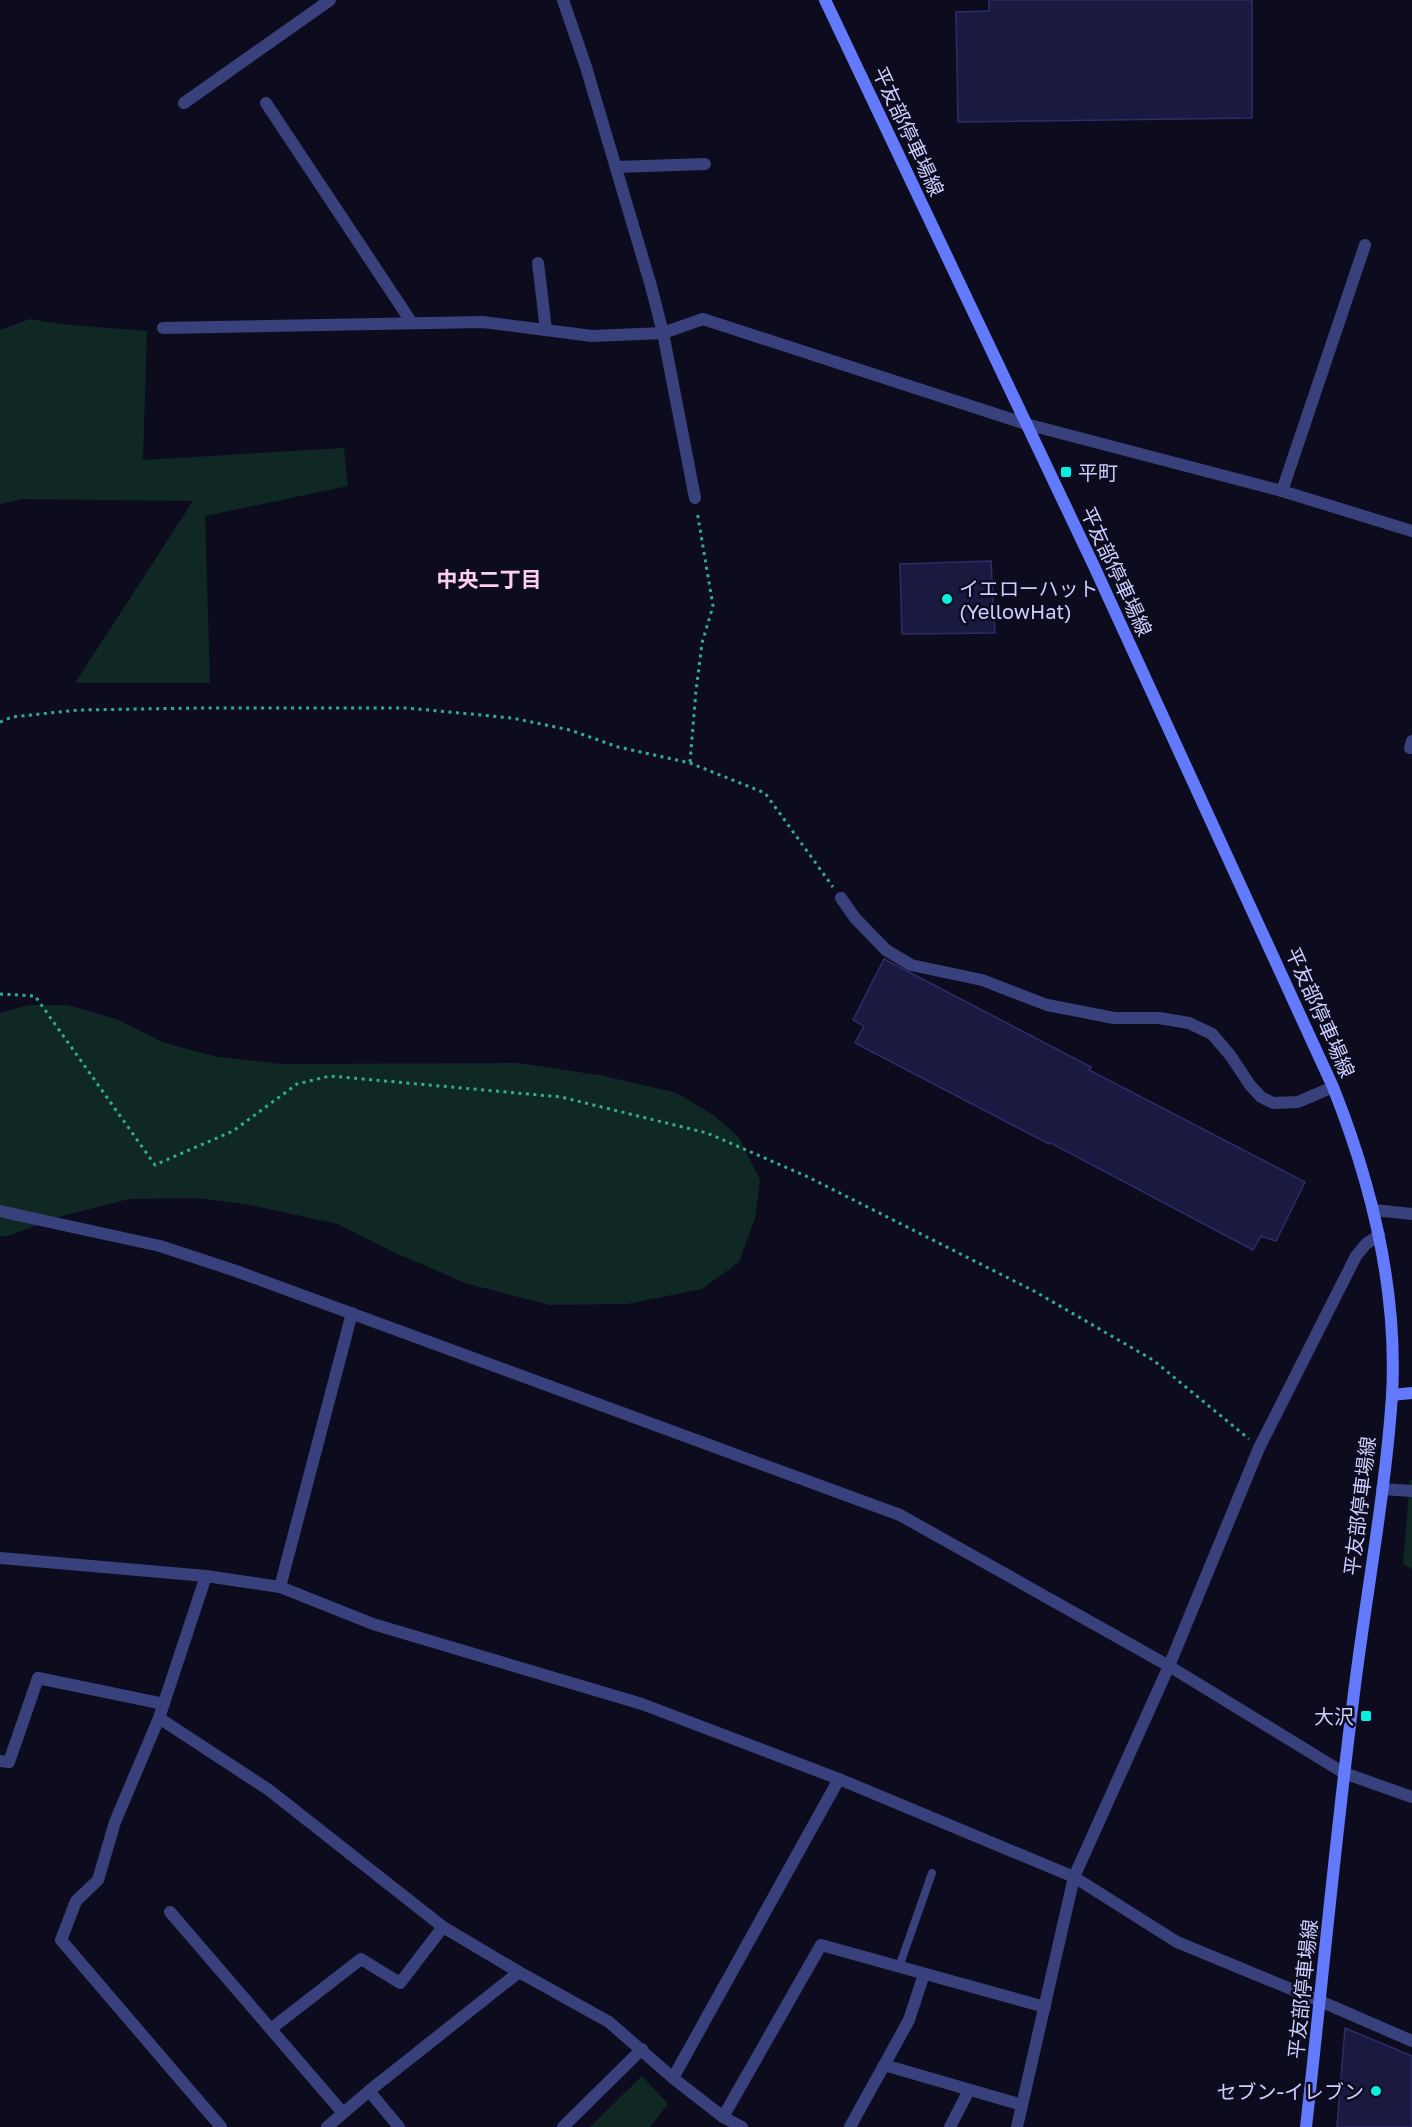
<svg xmlns="http://www.w3.org/2000/svg" width="1412" height="2127" viewBox="0 0 1412 2127" font-family="'Golos Text','Noto Sans JP',sans-serif">
<rect width="100%" height="100%" fill="#0d0c1e"/>
<!-- green -->
<g fill="#102823">
<polygon points="30,319 59,324 147,331 143,460 344,448 348,486 205,516 210,683 75,683 193,501 22,499 0,504 0,330"/>
<polygon points="29,1005 67,1005 116,1019 165,1043 218,1057 281,1064 519,1063 604,1076 677,1093 713,1115 738,1136 760,1180 755,1218 739,1262 702,1289 627,1304 550,1305 465,1283 389,1250 338,1224 251,1205 197,1198 129,1199 62,1216 8,1236 0,1236 0,1013"/>
<polygon points="1410,1479 1412,1480 1412,1569 1403,1564"/>
<polygon points="642,2076 668,2104 650,2127 590,2127"/>
</g>
<!-- building -->
<g fill="#1a193f" stroke="#2d2c6a" stroke-width="1.5">
<polygon points="989,0 1252,0 1252,118 958,122 956,12 989,11"/>
<polygon points="991,561 995,633 902,634 900,564"/>
<polygon points="884,959 1091,1067 1089,1070 1305,1182 1276,1241 1261,1236 1253,1250 1051,1143 1049,1144 855,1043 864,1026 853,1020"/>
<polygon points="1345,2028 1412,2056 1412,2127 1337,2127"/>
</g>
<g fill="none" stroke-linecap="round" stroke-linejoin="round">
<!-- path -->
<g stroke="#30ad90" stroke-width="3" stroke-dasharray="3 4.5" stroke-linecap="butt">
<polyline points="0,722 12,717 78,710 202,708 407,708 512,718 570,730 618,747 690,763 765,793 833,887"/>
<polyline points="690,762 696,691 702,643 713,606 697,511"/>
<polyline points="0,994 35,996 155,1165 233,1131 297,1084 330,1076 561,1097 707,1133 806,1176 1034,1291 1153,1360 1249,1439"/>
</g>
<!-- lane -->
<polyline stroke="#38417c" stroke-width="8" points="899,1967 932,1873"/>
<!-- street -->
<g stroke="#38417c" stroke-width="12">
<polyline points="563,0 586,67 651,286 663,333 695,498"/>
<polyline points="184,103 330,0"/>
<polyline points="266,103 412,323"/>
<polyline points="616,167 705,164"/>
<polyline points="538,263 546,330"/>
<polyline points="163,328 483,322 592,336 663,333 703,319 1026,424 1282,491 1412,531"/>
<polyline points="1282,491 1365,245"/>
<polyline points="1410,748 1412,741"/>
<polyline points="841,898 855,918 886,950 911,965 982,980 1047,1005 1114,1018 1159,1018 1189,1023 1212,1034 1230,1055 1250,1085 1261,1097 1273,1103 1298,1102 1333,1087"/>
<polyline points="1374,1210 1412,1214"/>
<polyline points="0,1211 160,1246 236,1271 900,1515 1169,1666 1344,1773 1412,1797"/>
<polyline points="1382,1489 1412,1491"/>
<polyline points="0,1558 206,1576 280,1587 373,1624 642,1704 839,1779 1074,1877 1177,1942 1320,2001 1412,2041"/>
<polyline points="206,1576 159,1718 269,1790 443,1927 519,1972 609,2022 673,2078 723,2117 742,2127"/>
<polyline points="280,1587 352,1313"/>
<polyline points="159,1718 115,1822 98,1880 76,1901 61,1940 221,2127"/>
<polyline points="0,1761 9,1762 38,1678 164,1704"/>
<polyline points="170,1912 343,2113"/>
<polyline points="272,2028 361,1959 400,1983 443,1927"/>
<polyline points="884,2065 1022,2105"/>
<polyline points="673,2078 839,1779"/>
<polyline points="369,2091 399,2127"/>
<polyline points="723,2117 821,1945 1045,2007"/>
<polyline points="327,2127 369,2091 519,1972"/>
<polyline points="563,2127 642,2049"/>
<polyline points="850,2127 909,2020 924,1974"/>
<polyline points="950,2127 969,2090"/>
<polyline points="1017,2127 1074,1877 1169,1666 1259,1448 1356,1256 1366,1244 1379,1235"/>
</g>
<!-- secondary -->
<g stroke="#647afc" stroke-width="12">
<path d="M 825,0 L 1093,564 L 1333,1087 C 1372,1185 1398,1290 1392,1396 C 1385,1498 1365,1600 1353,1701 C 1335,1843 1322,1985 1306,2127"/>
<polyline points="1392,1395 1412,1393"/>
</g>
</g>
<!-- markers -->
<g fill="#05f0df" stroke="#0d0c1e" stroke-width="2">
<rect x="1060" y="466" width="12" height="12" rx="3"/>
<circle cx="947" cy="599" r="6"/>
<rect x="1360" y="1710" width="12" height="12" rx="3"/>
<circle cx="1376" cy="2091" r="6"/>
</g>
<g text-anchor="middle" dominant-baseline="central" stroke-width="5" stroke-linejoin="round" paint-order="stroke">
<!-- street labels -->
<g font-size="20" fill="#cbcefe" stroke="#0d0c1e">
<text transform="translate(909 131) rotate(65)">平友部停車場線</text>
<text transform="translate(1117 571) rotate(65)">平友部停車場線</text>
<text transform="translate(1321 1012) rotate(66)">平友部停車場線</text>
<text transform="translate(1359 1506) rotate(-83)">平友部停車場線</text>
<text transform="translate(1302 1989) rotate(-84)">平友部停車場線</text>
</g>
<!-- poi labels -->
<g font-size="20" fill="#cbcefe" stroke="#0d0c1e" text-anchor="start">
<text x="1078" y="472">平町</text>
<text x="959" y="588">イエローハット<tspan x="959" dy="23">(YellowHat)</tspan></text>
<text x="1354" y="1716" text-anchor="end">大沢</text>
<text x="1364" y="2091" text-anchor="end">セブン-イレブン</text>
</g>
<!-- neighbourhood labels -->
<g font-size="21" font-weight="bold" fill="#fecdf4" stroke="#0d0c1e">
<text x="489" y="579">中央二丁目</text>
</g>
</g>
</svg>
